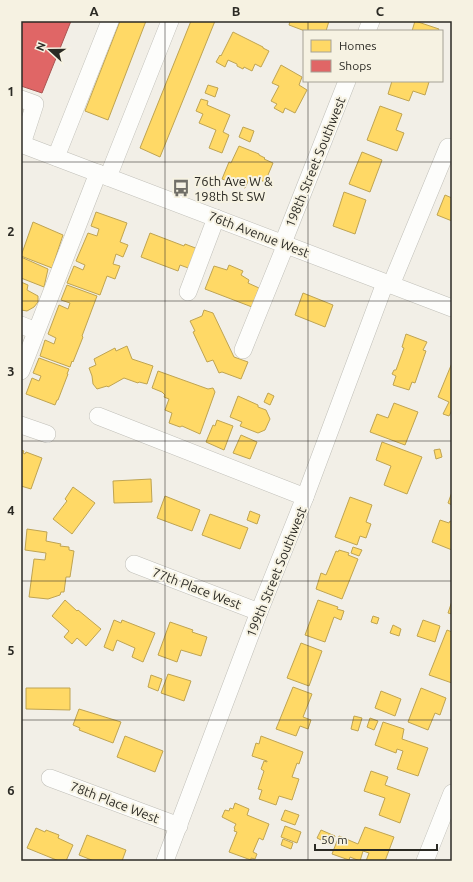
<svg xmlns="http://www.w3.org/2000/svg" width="473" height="882" viewBox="0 0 473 882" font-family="Ubuntu,sans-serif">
<rect width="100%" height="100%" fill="#f2efe7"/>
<!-- homes -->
<g fill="#ffd966" stroke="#bfa452">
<polygon points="120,21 146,21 108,120 85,111"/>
<polygon points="191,21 215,21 160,157 140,148"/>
<polygon points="290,21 329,21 326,31 305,31 289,25"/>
<polygon points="415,21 439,29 438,31 412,31"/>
<polygon points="233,32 263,47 263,48 269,51 261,67 255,64 252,71 244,67 243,69 237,66 237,64 228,60 225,67 216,62 220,55 221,56"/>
<polygon points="281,65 302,77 299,85 307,90 295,113 285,108 283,113 274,108 277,104 271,101 279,86 272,83"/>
<polygon points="392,81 425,81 429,82 425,95 413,91 409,101 388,94"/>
<polygon points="208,85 218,88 215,97 205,93"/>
<polygon points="201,99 208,101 207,105 230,115 223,132 229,135 222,153 209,148 216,130 199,123 203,114 196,111"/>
<polygon points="380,106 402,114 396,130 404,133 397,151 367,140"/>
<polygon points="243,127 254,131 250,142 239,137"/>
<polygon points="239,146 259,154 259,155 265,158 264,159 273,163 265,182 255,178 254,181 249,179 245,188 222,179 229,162 231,163"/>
<polygon points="362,152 382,160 370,192 349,184"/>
<polygon points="344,192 366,200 355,234 333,226"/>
<polygon points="445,195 452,198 452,221 437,215"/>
<polygon points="96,212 127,223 120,242 128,245 123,257 116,254 113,264 120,266 115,279 107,276 100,295 67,283 74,266 83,270 85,265 76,261 88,233 97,236 99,229 91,226"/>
<polygon points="33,222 63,235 52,268 21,256"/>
<polygon points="150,233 184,246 185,244 198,249 191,269 180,265 178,271 141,257"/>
<polygon points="21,257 48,269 44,287 21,278"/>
<polygon points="229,265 243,271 241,275 249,280 248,283 259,288 252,307 205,289 214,266 227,270"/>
<polygon points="21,282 28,285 27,290 38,296 38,302 34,307 27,311 21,310"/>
<polygon points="67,285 97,296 82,336 83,337 73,362 72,361 70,367 40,356 45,340 54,344 56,338 48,334 59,305 68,309 70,303 61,300"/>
<polygon points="303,293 333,305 325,327 295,315"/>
<polygon points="204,310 213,313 234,357 248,362 241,379 222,372 219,373 213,360 207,362 193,332 195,331 190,321 202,316"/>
<polygon points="406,334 427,342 423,350 426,351 415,383 412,382 409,390 393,385 396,376 392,374 394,370 396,370 404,348 402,347"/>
<polygon points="127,346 132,359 153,366 147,384 139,382 138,383 124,378 108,387 107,386 97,389 93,384 92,376 89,368 96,365 94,359 115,348 116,351"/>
<polygon points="39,358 69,369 67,374 68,374 58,400 57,400 55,405 26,394 32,378 39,381 41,376 33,373"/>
<polygon points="452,363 452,410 449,416 443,414 449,402 438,397"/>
<polygon points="158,371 208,389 213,388 215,392 200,434 182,426 180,427 169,423 172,413 165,410 169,399 164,397 165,395 162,392 152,388"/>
<polygon points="268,393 274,396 270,405 264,402"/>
<polygon points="238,396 258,405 258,407 266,410 270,419 265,430 258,433 240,426 242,422 230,417"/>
<polygon points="394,403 418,412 405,445 370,432 377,414 388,418"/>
<polygon points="217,420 233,426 224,450 206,442 213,425 215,426"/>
<polygon points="241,435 257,442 250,459 233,453"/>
<polygon points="382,442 422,457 407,494 384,485 391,466 376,460"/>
<polygon points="440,449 442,457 436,459 434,450"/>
<polygon points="21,450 24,451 23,453 25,454 26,452 42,458 31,489 21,486"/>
<polygon points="151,479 152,502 114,503 113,481"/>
<polygon points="73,487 95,503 72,534 53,519 67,501 65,499"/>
<polygon points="452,492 452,505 448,503"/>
<polygon points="165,496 200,510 192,531 157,518"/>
<polygon points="350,497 372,505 366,522 371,524 366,538 360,536 357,545 335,537"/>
<polygon points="250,511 260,515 257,524 247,520"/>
<polygon points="210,514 248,528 240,549 202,535"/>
<polygon points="440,520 449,523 450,521 452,522 452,550 432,542"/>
<polygon points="27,529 47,532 46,541 61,544 60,546 69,547 69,550 74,551 70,577 66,577 64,592 61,592 60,595 48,599 29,597 34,559 45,560 46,553 25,550"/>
<polygon points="353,547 362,550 359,556 351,553"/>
<polygon points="339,550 349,553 348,555 358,559 342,599 316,589 321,573 326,575 336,551 338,552"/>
<polygon points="65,600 77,611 78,610 101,629 86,646 77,638 72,644 64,637 69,631 52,616"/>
<polygon points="318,600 338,607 337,609 344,611 341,620 334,617 325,642 305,635"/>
<polygon points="452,601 452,614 448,613"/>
<polygon points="373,616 379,618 377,624 371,622"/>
<polygon points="114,620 121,623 122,620 155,633 143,662 132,657 135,648 117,640 113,651 104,647"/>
<polygon points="423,620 440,626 435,642 417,636"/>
<polygon points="170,622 193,630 192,632 207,637 201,656 181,650 177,662 158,655"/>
<polygon points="393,625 401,629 399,636 390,633"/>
<polygon points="447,630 452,632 452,683 429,675"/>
<polygon points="301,643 322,651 309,686 287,678"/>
<polygon points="168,674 191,681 184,701 161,693"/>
<polygon points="151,675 162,679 158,691 148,687"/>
<polygon points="293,687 312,694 303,717 311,720 308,729 300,726 296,736 276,729"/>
<polygon points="26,688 70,688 70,710 26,709"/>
<polygon points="421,688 446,698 440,715 435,713 428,730 408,722"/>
<polygon points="381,691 401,699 395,716 375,708"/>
<polygon points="79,709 121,722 113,743 79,730 80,728 73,725"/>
<polygon points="354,716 362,718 358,731 351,729"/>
<polygon points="370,718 378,721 374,730 367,727"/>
<polygon points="383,722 404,729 402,739 428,748 418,776 397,769 403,751 397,749 396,753 375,745"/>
<polygon points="125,736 163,751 155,772 117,757"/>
<polygon points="261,736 303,752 299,764 297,763 292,777 299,779 292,800 279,796 276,805 259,799 262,790 258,789 264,771 261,769 264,761 267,762 267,761 252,756 256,743 259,744"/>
<polygon points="371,771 388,777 385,785 410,794 400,823 379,815 385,798 364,791"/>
<polygon points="235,803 249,809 247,815 269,824 263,840 259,838 253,852 257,854 255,859 251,858 251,860 229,852 237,832 234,831 235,829 234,828 236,824 222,817 225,810 229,811 230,808 233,809"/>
<polygon points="285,810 299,815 295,825 281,820"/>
<polygon points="285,826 301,832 297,843 281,837"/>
<polygon points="365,827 394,837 385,861 366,861 369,853 363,851 360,861 350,857 349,860 332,854 339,836 358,844"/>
<polygon points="36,828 45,832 46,830 59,835 58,838 73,845 66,861 59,861 27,848"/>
<polygon points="321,830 335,836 331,845 317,838"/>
<polygon points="87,835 126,850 122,861 94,861 79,855"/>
<polygon points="283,839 293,843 291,849 281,845"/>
</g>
<!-- shops -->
<polygon fill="#e06666" stroke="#aa5452" points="21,21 71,21 42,93 21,86"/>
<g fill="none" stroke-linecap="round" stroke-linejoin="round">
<!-- minor casing -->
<g stroke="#c0bfb8" stroke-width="18">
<g id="minor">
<polyline points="367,31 371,21"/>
<polyline points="21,99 35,104 22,144"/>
<polyline points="21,144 452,308"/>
<polyline points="56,157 110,21"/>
<polyline points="108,177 170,21"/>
<polyline points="283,243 347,81"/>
<polyline points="391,285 448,147"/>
<polyline points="188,292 216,218"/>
<polyline points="21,325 36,331"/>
<polyline points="243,350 286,244"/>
<polyline points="21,371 98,173"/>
<polyline points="98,416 305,497"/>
<polyline points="21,425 47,434"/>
<polyline points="134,564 259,612"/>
<polyline points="50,778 179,826"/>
<polyline points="165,861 259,612 305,497 385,283"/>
<polyline points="425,861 452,793"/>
</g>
</g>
<!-- minor -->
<use href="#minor" stroke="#fdfdfb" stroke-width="17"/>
</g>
<!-- grid -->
<path fill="none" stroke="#2b2a24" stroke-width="1" stroke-opacity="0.55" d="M 165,21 L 165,861M 308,21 L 308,31M 308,81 L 308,861M 21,162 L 452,162M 21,301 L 452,301M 21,441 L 452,441M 21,581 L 452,581M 21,720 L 452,720"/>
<!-- icons -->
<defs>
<g id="bus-bare" transform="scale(1.38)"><path d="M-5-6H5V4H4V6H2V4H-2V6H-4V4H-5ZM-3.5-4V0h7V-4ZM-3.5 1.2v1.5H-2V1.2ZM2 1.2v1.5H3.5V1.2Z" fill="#716f68" stroke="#f6f2e2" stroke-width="2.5" paint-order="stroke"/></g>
</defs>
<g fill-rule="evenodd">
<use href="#bus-bare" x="181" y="188"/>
</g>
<g text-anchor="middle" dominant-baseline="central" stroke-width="4" stroke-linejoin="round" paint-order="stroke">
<!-- street labels -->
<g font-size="13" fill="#2b2a24" stroke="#f6f2e2">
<text transform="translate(315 162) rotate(-68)">198th Street Southwest</text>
<text transform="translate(259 234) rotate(21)">76th Avenue West</text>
<text transform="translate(276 572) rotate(-68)">199th Street Southwest</text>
<text transform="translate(197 588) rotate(21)">77th Place West</text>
<text transform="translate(115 802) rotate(21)">78th Place West</text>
</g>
<!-- poi labels -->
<g font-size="13" fill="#2b2a24" stroke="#f6f2e2" text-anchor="start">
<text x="194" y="181">76th Ave W &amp;<tspan x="194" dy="15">198th St SW</tspan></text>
</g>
</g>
<!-- border -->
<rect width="473" height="882" fill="none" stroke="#f6f2e2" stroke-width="44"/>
<!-- legend -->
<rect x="303" y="30" width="140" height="52" fill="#f6f2e2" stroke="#a5a296"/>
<rect x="311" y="40" width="20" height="12" fill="#ffd966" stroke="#a5a296"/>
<text x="339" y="50" font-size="12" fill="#2b2a24">Homes</text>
<rect x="311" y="60" width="20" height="12" fill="#e06666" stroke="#a5a296"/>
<text x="339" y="70" font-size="12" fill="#2b2a24">Shops</text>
<!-- north arrow -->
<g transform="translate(50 50) rotate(291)" stroke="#f6f2e2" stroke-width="3" paint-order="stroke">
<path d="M0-3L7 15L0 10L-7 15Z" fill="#2b2a24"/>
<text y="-6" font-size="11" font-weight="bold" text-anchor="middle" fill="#2b2a24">N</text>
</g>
<!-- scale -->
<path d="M315 844v6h122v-6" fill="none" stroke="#2b2a24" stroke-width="2"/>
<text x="321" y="844" font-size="12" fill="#2b2a24" stroke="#f6f2e2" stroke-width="3" paint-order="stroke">50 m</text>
<rect x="22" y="22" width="429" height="838" fill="none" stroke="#2b2a24" stroke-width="1.5"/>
<g font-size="13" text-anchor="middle" font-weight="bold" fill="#2b2a24">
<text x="94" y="16">A</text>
<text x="236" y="16">B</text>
<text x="380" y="16">C</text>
<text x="11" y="96">1</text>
<text x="11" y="236">2</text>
<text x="11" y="376">3</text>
<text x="11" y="515">4</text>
<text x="11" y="655">5</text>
<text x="11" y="795">6</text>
</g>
</svg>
